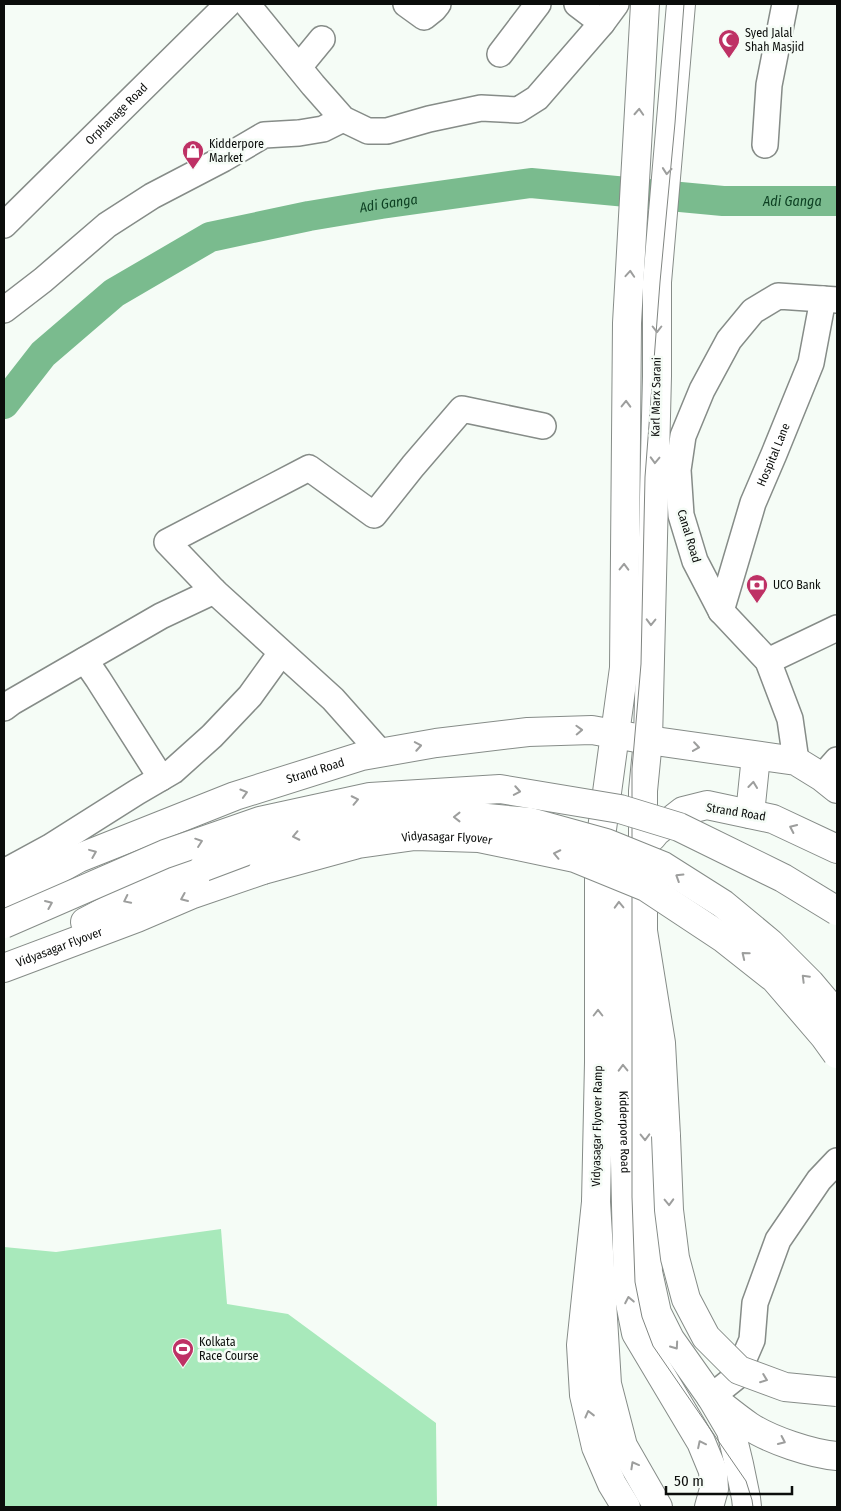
<svg xmlns="http://www.w3.org/2000/svg" width="841" height="1511" viewBox="0 0 841 1511" font-family="'Fira Sans Condensed',sans-serif">
<rect width="100%" height="100%" fill="#f5fcf6"/>
<!-- green -->
<polygon fill="#a8e9bb" points="221,1229 227,1304 288,1314 436,1423 437,1507 4,1507 4,1247 56,1252"/>
<g fill="none" stroke-linecap="round" stroke-linejoin="round">
<!-- river -->
<path stroke="#7abb8e" stroke-width="30" id="s1" d="M 4,404 L 43,354 L 114,293 L 210,237 L 309,216 L 381,204 L 531,183 L 723,201 L 837,201"/>
<!-- minor casing -->
<g stroke="#868c88" stroke-width="28">
<g id="minor">
<polyline points="247,4 313,85 343,119 368,131 387,131 429,119 481,108 518,110 537,98 602,23 616,4"/>
<polyline points="406,4 424,17 434,9 438,4"/>
<polyline points="577,4 602,23"/>
<polyline points="500,54 538,4"/>
<polyline points="299,67 322,39"/>
<polyline points="765,145 769,85 785,4"/>
<path id="s2" d="M 4,225 L 228,4"/>
<polyline points="4,310 43,280 107,225 152,196 223,159 264,135 299,133 323,129 343,119"/>
<path id="s3" d="M 721,611 L 753,503 L 774,454 L 811,363 L 823,299"/>
<polyline points="85,660 98,679 161,778"/>
<polyline points="768,661 837,628"/>
<polyline points="4,708 12,702 161,616 214,591"/>
<polyline points="381,753 333,699 214,591 167,542 309,468 374,515 413,466 462,409 543,426"/>
<polyline points="796,761 790,719 768,661 721,611 695,561 681,515 678,470 683,436 702,390 729,340 753,311 778,296 837,300"/>
<polyline points="822,777 837,760"/>
<polyline points="4,872 50,847 137,792 173,771 212,736 250,696 281,653"/>
<polyline points="711,1397 736,1377 752,1340 755,1303 778,1240 819,1180 837,1161"/>
</g>
</g>
<!-- major casing -->
<g stroke="#868c88" stroke-width="30">
<g id="major">
<polyline points="645,4 627,323 624,668 599,851 599,1062 596,1202 607,1384 623,1446 658,1507"/>
<polyline points="681,4 657,282 657,376 648,740 643,791 643,1040 648,1272 657,1313 670,1339 711,1397 731,1431 739,1464 746,1498 747,1507"/>
<polyline points="750,814 756,756"/>
<polyline points="652,837 656,832 683,811 707,805 773,819 837,849"/>
<path id="s4" d="M 618,853 L 628,1293 L 636,1333 L 701,1442 L 713,1471 L 714,1489 L 709,1507"/>
<path id="s5" d="M 4,900 L 79,858 L 235,796 L 362,756 L 436,743 L 528,732 L 592,730 L 648,740 L 796,761 L 822,777 L 837,789"/>
</g>
</g>
<!-- highway casing -->
<g stroke="#868c88" stroke-width="30">
<g id="highway">
<polyline points="85,922 127,900 204,867"/>
<polyline points="643,931 661,1043 666,1136"/>
<path id="s6" d="M 4,968 L 137,918 L 193,894 L 263,870"/>
<polyline points="596,1202 581,1345 584,1395 596,1447 612,1484 626,1507"/>
<path d="M 711,1397 C 724,1407 736,1417 749,1426 C 770,1440 812,1454 837,1456"/>
</g>
</g>
<!-- minor -->
<use href="#minor" stroke="#fff" stroke-width="25"/>
<!-- major -->
<use href="#major" stroke="#fff" stroke-width="28"/>
<!-- highway -->
<use href="#highway" stroke="#fff" stroke-width="28"/>
<!-- tram -->
<polyline stroke="#808581" stroke-width="1" points="684,4 675,123 660,282 645,477 641,664 632,769 632,1197 635,1282 642,1317 653,1346 746,1481 752,1500 753,1507"/>
<!-- highway-bridge casing -->
<g stroke="#868c88" stroke-width="30" stroke-linecap="butt">
<g id="highway-bridge">
<polyline points="204,867 273,841 360,822 417,817 476,817 530,822 606,843 663,866 723,904 770,943 810,983 837,1015"/>
<path id="s7" d="M 263,870 L 358,844 L 415,836 L 479,838 L 575,858 L 646,887 L 723,938 L 775,979 L 824,1036 L 837,1054"/>
<polyline points="4,924 165,854 260,821 370,797 500,789 620,809 679,827 783,878 837,911"/>
<polyline points="666,1136 669,1210 675,1258 686,1299 706,1337 739,1370 785,1387 837,1392"/>
</g>
</g>
<!-- highway-bridge -->
<use href="#highway-bridge" stroke="#fff" stroke-width="28"/>
</g>
<!-- one-way arrows -->
<defs><path id="oneway-chevron" d="M-2-3.5L2.5 0L-2 3.5" fill="none" stroke-width="1.6" stroke-linecap="round" stroke-linejoin="round" transform="scale(1.25)"/></defs>
<g stroke="#9d9e9d">
<use href="#oneway-chevron" transform="translate(639 112) rotate(-87)"/>
<use href="#oneway-chevron" transform="translate(667 171) rotate(95)"/>
<use href="#oneway-chevron" transform="translate(630 274) rotate(-86)"/>
<use href="#oneway-chevron" transform="translate(657 329) rotate(90)"/>
<use href="#oneway-chevron" transform="translate(626 404) rotate(-89)"/>
<use href="#oneway-chevron" transform="translate(655 460) rotate(92)"/>
<use href="#oneway-chevron" transform="translate(624 567) rotate(-89)"/>
<use href="#oneway-chevron" transform="translate(651 622) rotate(91)"/>
<use href="#oneway-chevron" transform="translate(579 730) rotate(-2)"/>
<use href="#oneway-chevron" transform="translate(418 746) rotate(-10)"/>
<use href="#oneway-chevron" transform="translate(696 747) rotate(8)"/>
<use href="#oneway-chevron" transform="translate(753 785) rotate(-84)"/>
<use href="#oneway-chevron" transform="translate(517 791) rotate(10)"/>
<use href="#oneway-chevron" transform="translate(244 793) rotate(-17)"/>
<use href="#oneway-chevron" transform="translate(355 800) rotate(-12)"/>
<use href="#oneway-chevron" transform="translate(457 817) rotate(180)"/>
<use href="#oneway-chevron" transform="translate(793 828) rotate(-155)"/>
<use href="#oneway-chevron" transform="translate(296 836) rotate(168)"/>
<use href="#oneway-chevron" transform="translate(199 842) rotate(-19)"/>
<use href="#oneway-chevron" transform="translate(93 853) rotate(-22)"/>
<use href="#oneway-chevron" transform="translate(557 854) rotate(-168)"/>
<use href="#oneway-chevron" transform="translate(679 877) rotate(-148)"/>
<use href="#oneway-chevron" transform="translate(184 898) rotate(157)"/>
<use href="#oneway-chevron" transform="translate(127 900) rotate(154)"/>
<use href="#oneway-chevron" transform="translate(49 904) rotate(-23)"/>
<use href="#oneway-chevron" transform="translate(619 905) rotate(-92)"/>
<use href="#oneway-chevron" transform="translate(745 955) rotate(-141)"/>
<use href="#oneway-chevron" transform="translate(805 978) rotate(-135)"/>
<use href="#oneway-chevron" transform="translate(598 1013) rotate(-90)"/>
<use href="#oneway-chevron" transform="translate(623 1068) rotate(-91)"/>
<use href="#oneway-chevron" transform="translate(645 1137) rotate(89)"/>
<use href="#oneway-chevron" transform="translate(669 1202) rotate(88)"/>
<use href="#oneway-chevron" transform="translate(629 1300) rotate(-101)"/>
<use href="#oneway-chevron" transform="translate(675 1346) rotate(55)"/>
<use href="#oneway-chevron" transform="translate(764 1379) rotate(21)"/>
<use href="#oneway-chevron" transform="translate(589 1414) rotate(-104)"/>
<use href="#oneway-chevron" transform="translate(782 1441) rotate(25)"/>
<use href="#oneway-chevron" transform="translate(701 1444) rotate(-116)"/>
<use href="#oneway-chevron" transform="translate(634 1465) rotate(-119)"/>
</g>
<!-- icons -->
<defs>
<g id="mosque-pin" transform="scale(1.125)"><path d="M0 17L-7.5 6A9.5 9.5 0 1 1 7.5 6Z" fill="#be3165" stroke="#f5fcf6"/><path d="M3.5-4.9A6 6 0 1 0 3.5 4.9A5 5 0 1 1 3.5-4.9Z" fill="#fff"/></g>
<g id="shop-pin" transform="scale(1.125)"><path d="M0 17L-7.5 6A9.5 9.5 0 1 1 7.5 6Z" fill="#be3165" stroke="#f5fcf6"/><path d="M-5-2.5h2.3a2.7 3.5 0 0 1 5.4 0H5L5.5 6h-11ZM-1.5-2.5h3a1.5 2.3 0 0 0-3 0Z" fill="#fff"/></g>
<g id="bank-pin" transform="scale(1.125)"><path d="M0 17L-7.5 6A9.5 9.5 0 1 1 7.5 6Z" fill="#be3165" stroke="#f5fcf6"/><path d="M-6-4H6V4H-6ZM0-2.3a2.3 2.3 0 1 0 0 4.6a2.3 2.3 0 1 0 0-4.6Z" fill="#fff"/></g>
<g id="stadium-pin" transform="scale(1.125)"><path d="M0 17L-7.5 6A9.5 9.5 0 1 1 7.5 6Z" fill="#be3165" stroke="#f5fcf6"/><path d="M0-5a6.5 5 0 1 0 0 10a6.5 5 0 1 0 0-10ZM-3.5-1.8h7v3.6h-7Z" fill="#fff"/></g>
</defs>
<g fill-rule="evenodd">
<use href="#mosque-pin" x="729" y="40"/>
<use href="#shop-pin" x="193" y="151"/>
<use href="#bank-pin" x="757" y="585"/>
<use href="#stadium-pin" x="183" y="1349"/>
</g>
<g text-anchor="middle" dominant-baseline="central" stroke-width="5" stroke-linejoin="round" paint-order="stroke">
<!-- poi labels -->
<g font-size="12" fill="#0b0d0b" stroke="#f5fcf6" text-anchor="start">
<text x="745" y="33">Syed Jalal<tspan x="745" dy="14">Shah Masjid</tspan></text>
<text x="209" y="144">Kidderpore<tspan x="209" dy="14">Market</tspan></text>
<text x="773" y="585">UCO Bank</text>
<text x="199" y="1342">Kolkata<tspan x="199" dy="14">Race Course</tspan></text>
</g>
<!-- street labels -->
<g font-size="12" fill="#0b0d0b" stroke="#f5fcf6">
<text stroke="none"><textPath href="#s2" startOffset="158">Orphanage Road</textPath></text>
<text transform="translate(656 397) rotate(-89)">Karl Marx Sarani</text>
<text stroke="none"><textPath href="#s3" startOffset="165">Hospital Lane</textPath></text>
<text transform="translate(689 536) rotate(73)">Canal Road</text>
<text stroke="none"><textPath href="#s5" startOffset="338">Strand Road</textPath></text>
<text transform="translate(736 812) rotate(9)">Strand Road</text>
<text stroke="none"><textPath href="#s7" startOffset="188">Vidyasagar Flyover</textPath></text>
<text stroke="none"><textPath href="#s6" startOffset="59">Vidyasagar Flyover</textPath></text>
<text transform="translate(597 1126) rotate(-89)">Vidyasagar Flyover Ramp</text>
<text stroke="none"><textPath href="#s4" startOffset="279">Kidderpore Road</textPath></text>
</g>
<!-- water labels -->
<g font-size="14" font-style="italic" fill="#0d4022" stroke="#f5fcf6">
<text stroke="none"><textPath href="#s1" startOffset="856">Adi Ganga</textPath></text>
<text stroke="none"><textPath href="#s1" startOffset="450">Adi Ganga</textPath></text>
</g>
</g>
<!-- border -->
<rect width="841" height="1511" fill="none" stroke="#0b0d0b" stroke-width="10"/>
<!-- scale -->
<path d="M666 1486v8h126v-8" fill="none" stroke="#0b0d0b" stroke-width="2.5"/>
<text x="674" y="1486" font-size="15" fill="#0b0d0b" stroke="#f5fcf6" stroke-width="4" paint-order="stroke">50 m</text>
</svg>
